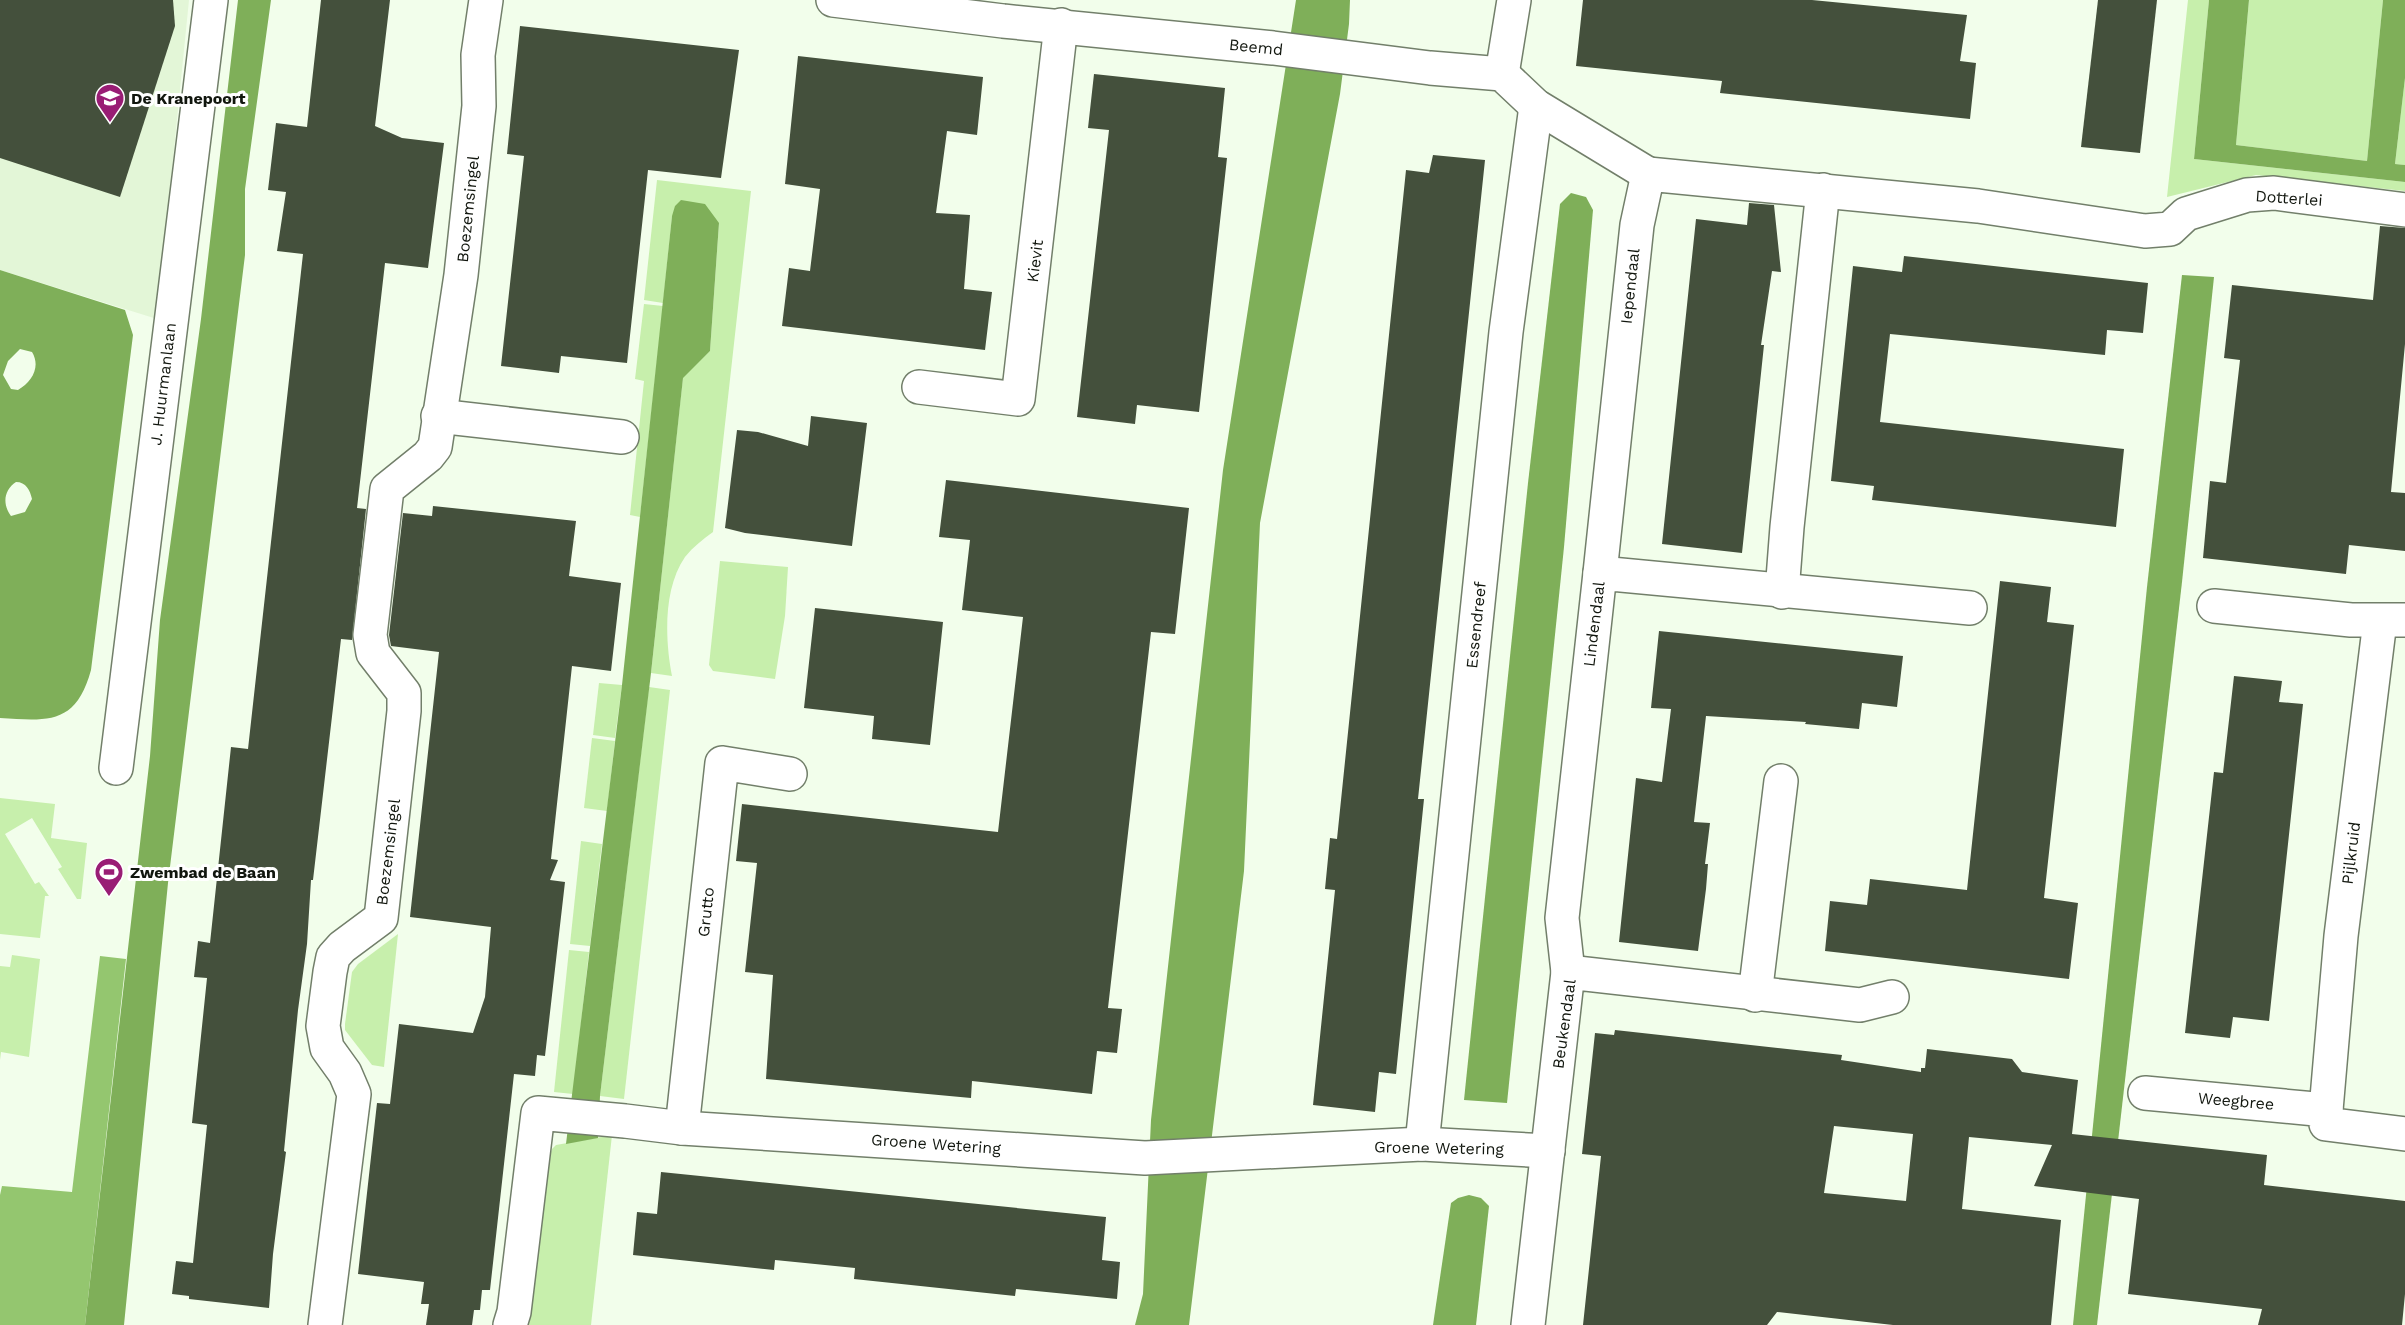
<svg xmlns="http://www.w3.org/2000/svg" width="2405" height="1325" viewBox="0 0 2405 1325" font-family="'Work Sans',sans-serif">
<rect width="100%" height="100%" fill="#f2feeb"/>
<!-- built -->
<polygon fill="#e3f6d7" points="0,0 189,0 157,319 0,270"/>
<!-- green -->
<g fill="#c7efac">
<polygon points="2188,0 2209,0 2194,159 2405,182 2405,191 2256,175 2167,197"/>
<polygon points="2249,0 2383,0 2367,161 2236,145"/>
<polygon points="2405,78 2405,165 2395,164"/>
<path d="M 657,180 L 751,191 L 713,532 C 703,539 693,547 685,557 C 663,589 665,640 672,676 L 651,673 L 683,377 L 710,351 L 719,223 L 672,216 L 663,303 L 644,300 Z"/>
<polygon points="644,304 663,306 640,517 630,515 644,381 635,379"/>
<polygon points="720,561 788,567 785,616 775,679 713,671 709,665"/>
<polygon points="599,683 622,685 615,738 593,735"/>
<polygon points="649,687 670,690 624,1099 600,1096"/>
<polygon points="592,738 615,741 607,811 584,808"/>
<polygon points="0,798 55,804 51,838 87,843 81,899 77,899 58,869 62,867 32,818 5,834 35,884 39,882 49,896 45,896 40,938 0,934"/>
<polygon points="581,841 602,844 590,946 570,944"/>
<polygon points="398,934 384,1067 372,1065 345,1030 345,1024 352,972 358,964"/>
<polygon points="569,950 589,952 573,1094 554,1092"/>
<polygon points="12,955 40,959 29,1057 1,1052 0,1060 0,966 10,967"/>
<polygon points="612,1135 591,1325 529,1325 548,1161 552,1149 556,1145"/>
</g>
<!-- forest -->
<polygon fill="#94c66f" points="100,956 126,959 85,1325 0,1325 0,1195 2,1186 72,1192"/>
<!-- water -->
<g fill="#7faf59" fill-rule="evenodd">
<polygon points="238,0 271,0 245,189 245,255 168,883 124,1325 85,1325 150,756 160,620 201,319"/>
<polygon points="1296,0 1350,0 1349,24 1340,94 1260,523 1244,871 1189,1325 1135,1325 1143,1294 1151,1120 1223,470"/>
<polygon points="2209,0 2249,0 2236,145 2367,161 2383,0 2405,0 2405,78 2395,164 2405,165 2405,182 2194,159"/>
<polygon points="1571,193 1586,197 1593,210 1564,547 1507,1103 1464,1100 1528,483 1560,204"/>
<polygon points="681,200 705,204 719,223 710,351 683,378 651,673 600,1096 598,1138 566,1144 622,685 672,216 675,206"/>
<path d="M 0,270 L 125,310 L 133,335 L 91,670 C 76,725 48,721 0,718 ZM 20,349 L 32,352 C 41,367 32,382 18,390 L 11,389 L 3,375 L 8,361 ZM 16,482 C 26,482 30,490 32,499 L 25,512 L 11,516 C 2,504 4,490 16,482 Z"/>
<polygon points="2182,275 2214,277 2182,582 2097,1325 2073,1325 2147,587"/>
<polygon points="1469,1195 1481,1198 1489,1206 1476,1325 1433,1325 1451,1203 1458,1198"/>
</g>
<!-- building -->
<g fill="#44503c" fill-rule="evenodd">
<polygon points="0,0 173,0 175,26 120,197 0,158"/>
<polygon points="321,0 390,0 375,126 402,138 444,143 428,268 385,263 357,508 366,509 352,640 341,639 313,880 311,880 307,944 298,1010 284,1151 286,1152 273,1254 269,1308 189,1299 189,1296 172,1294 176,1261 193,1263 207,1125 192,1123 207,978 194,977 198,941 210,943 231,747 248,749 303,254 277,251 286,192 268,190 276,123 307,127"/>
<polygon points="1583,0 1812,0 1967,15 1960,61 1976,63 1970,119 1720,93 1722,81 1576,66"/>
<polygon points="2098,0 2157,0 2140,153 2081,147"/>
<polygon points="520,26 739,50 721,178 648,170 627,363 561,356 559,373 501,366 524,156 507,154"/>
<polygon points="798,56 983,77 977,135 947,131 936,213 970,215 964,289 992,292 985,350 782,326 789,268 810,271 820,189 785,184"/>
<polygon points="1094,74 1225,88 1218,157 1227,158 1199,412 1137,405 1135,424 1077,417 1109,130 1088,128"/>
<polygon points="1433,155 1485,160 1418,799 1424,799 1396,1074 1379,1072 1375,1112 1313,1105 1335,890 1325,889 1330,838 1337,839 1406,170 1429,173"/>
<polygon points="1749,203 1774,205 1781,272 1772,271 1761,345 1764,345 1742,553 1662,544 1696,219 1747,225"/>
<polygon points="2380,226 2405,228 2405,344 2391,492 2405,493 2405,551 2349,545 2346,574 2203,558 2210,481 2226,483 2240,360 2224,358 2232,285 2373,300"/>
<polygon points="1904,256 2148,283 2143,333 2107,330 2105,355 1890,334 1880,422 2124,449 2116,527 1872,500 1874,486 1831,481 1853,266 1902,272"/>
<polygon points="811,416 867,423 852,546 745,533 725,528 737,430 758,432 808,446"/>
<polygon points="946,480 1189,508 1175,634 1151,632 1108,1008 1122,1009 1117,1053 1097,1051 1092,1094 972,1081 971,1098 766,1079 773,975 745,972 757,863 736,861 742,804 998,832 1023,617 962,610 970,540 939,537"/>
<polygon points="433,506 576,521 569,576 621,583 611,671 572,666 551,859 558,860 550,880 565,882 545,1056 537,1055 535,1076 514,1074 490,1290 482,1290 480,1310 474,1310 472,1325 426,1325 429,1304 421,1304 424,1282 358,1274 377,1103 390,1104 399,1024 473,1033 485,997 491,927 410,917 439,652 391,646 389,635 403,513 432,516"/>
<polygon points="2000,581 2051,587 2047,622 2074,625 2044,898 2078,903 2069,979 1825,951 1830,901 1867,905 1870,879 1967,890"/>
<polygon points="815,608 943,622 930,745 872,739 874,716 804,708"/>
<polygon points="1659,631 1903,656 1897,707 1862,703 1859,729 1805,724 1806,722 1706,716 1694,822 1710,823 1705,864 1708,864 1706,889 1698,951 1619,942 1636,778 1662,782 1671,709 1651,708"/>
<polygon points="2234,676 2282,681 2279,702 2303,704 2269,1021 2233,1017 2230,1038 2185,1033 2214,772 2223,773"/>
<path d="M 1615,1030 L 1842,1055 L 1841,1060 L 1921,1072 L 1921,1068 L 1925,1068 L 1927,1049 L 2012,1059 L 2022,1072 L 2078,1080 L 2072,1134 L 2267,1155 L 2264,1185 L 2405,1201 L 2405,1294 L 2402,1325 L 2258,1325 L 2262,1309 L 2128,1294 L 2139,1199 L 2034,1186 L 2052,1145 L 1969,1137 L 1962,1209 L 2061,1220 L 2051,1325 L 1893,1325 L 1777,1312 L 1767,1325 L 1583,1325 L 1601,1156 L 1582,1154 L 1595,1033 L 1614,1035 ZM 1834,1126 L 1913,1134 L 1906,1201 L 1824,1193 Z"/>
<polygon points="661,1172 1106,1217 1102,1260 1120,1262 1117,1299 1016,1289 1015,1296 854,1279 855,1268 775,1260 774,1270 633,1255 637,1212 657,1214"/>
</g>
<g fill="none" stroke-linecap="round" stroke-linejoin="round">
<!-- minor casing -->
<g stroke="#727f6a" stroke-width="36">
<g id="minor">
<polyline points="833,0 1003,21 1273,48 1430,68 1502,74 1536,106 1648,174"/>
<polyline points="1502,74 1514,0"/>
<polyline points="919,387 1018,399 1061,25"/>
<polyline points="438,416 622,437"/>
<polyline points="1600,573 1637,225 1648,174 1978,206 2145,231 2170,229 2186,214 2247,195 2274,193 2405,210"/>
<polyline points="1782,592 1787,527 1823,190"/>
<polyline points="2214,606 2351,620 2405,620"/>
<polyline points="116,768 211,0"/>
<polyline points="1568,972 1562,918 1600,573 1970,608"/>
<polyline points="1755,995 1781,781"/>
<polyline points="2145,1093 2326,1110 2326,1124 2405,1134"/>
<polyline points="2326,1110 2341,936 2380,621"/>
<polyline points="682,1128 722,763 790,774"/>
<polyline points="1422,1144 1506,332 1536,106"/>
<polyline points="325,1325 354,1094 345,1073 327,1048 323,1026 330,972 333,957 342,947 381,918 404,711 404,693 373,653 370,635 387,489 428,456 435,447 461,275 479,106 478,55 486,0"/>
<polyline points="510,1325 514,1312 538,1113 625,1121 682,1128 1145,1158 1422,1144 1548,1151"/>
<polyline points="1528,1325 1568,972 1860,1005 1892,997"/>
</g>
</g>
<!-- minor -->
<use href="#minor" stroke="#fff" stroke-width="33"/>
</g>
<!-- icons -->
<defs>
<g id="school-pin" transform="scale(1.5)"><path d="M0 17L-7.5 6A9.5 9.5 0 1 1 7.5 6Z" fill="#991d75" stroke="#fff"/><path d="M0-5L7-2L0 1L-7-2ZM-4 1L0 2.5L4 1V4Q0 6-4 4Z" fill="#fff"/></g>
<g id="stadium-pin" transform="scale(1.5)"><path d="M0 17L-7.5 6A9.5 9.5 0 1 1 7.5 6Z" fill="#991d75" stroke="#fff"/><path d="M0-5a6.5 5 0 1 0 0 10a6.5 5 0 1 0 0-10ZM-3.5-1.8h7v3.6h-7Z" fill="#fff"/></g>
</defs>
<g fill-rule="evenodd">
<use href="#school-pin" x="110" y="98"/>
<use href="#stadium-pin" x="109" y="872"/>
</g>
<g text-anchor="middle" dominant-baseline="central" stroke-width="6" stroke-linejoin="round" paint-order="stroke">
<!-- street labels -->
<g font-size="16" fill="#11160e" stroke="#fff">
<text transform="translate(1256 47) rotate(6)">Beemd</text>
<text transform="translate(2289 198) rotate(4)">Dotterlei</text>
<text transform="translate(468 209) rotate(-84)">Boezemsingel</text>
<text transform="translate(1035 261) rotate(-83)">Kievit</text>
<text transform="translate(1630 286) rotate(-84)">Iependaal</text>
<text transform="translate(163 384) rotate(-83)">J. Huurmanlaan</text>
<text transform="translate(1594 624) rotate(-83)">Lindendaal</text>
<text transform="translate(1476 625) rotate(-84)">Essendreef</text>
<text transform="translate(388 852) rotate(-83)">Boezemsingel</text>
<text transform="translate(2351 853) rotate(-83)">Pijlkruid</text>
<text transform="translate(706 912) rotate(-84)">Grutto</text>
<text transform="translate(1564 1024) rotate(-82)">Beukendaal</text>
<text transform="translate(2236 1101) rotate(5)">Weegbree</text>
<text transform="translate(936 1144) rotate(4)">Groene Wetering</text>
<text transform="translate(1439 1148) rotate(1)">Groene Wetering</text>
</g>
<!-- poi labels -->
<g font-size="16" font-weight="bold" fill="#11160e" stroke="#fff" text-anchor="start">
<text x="131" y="98">De Kranepoort</text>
<text x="130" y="872">Zwembad de Baan</text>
</g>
</g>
</svg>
